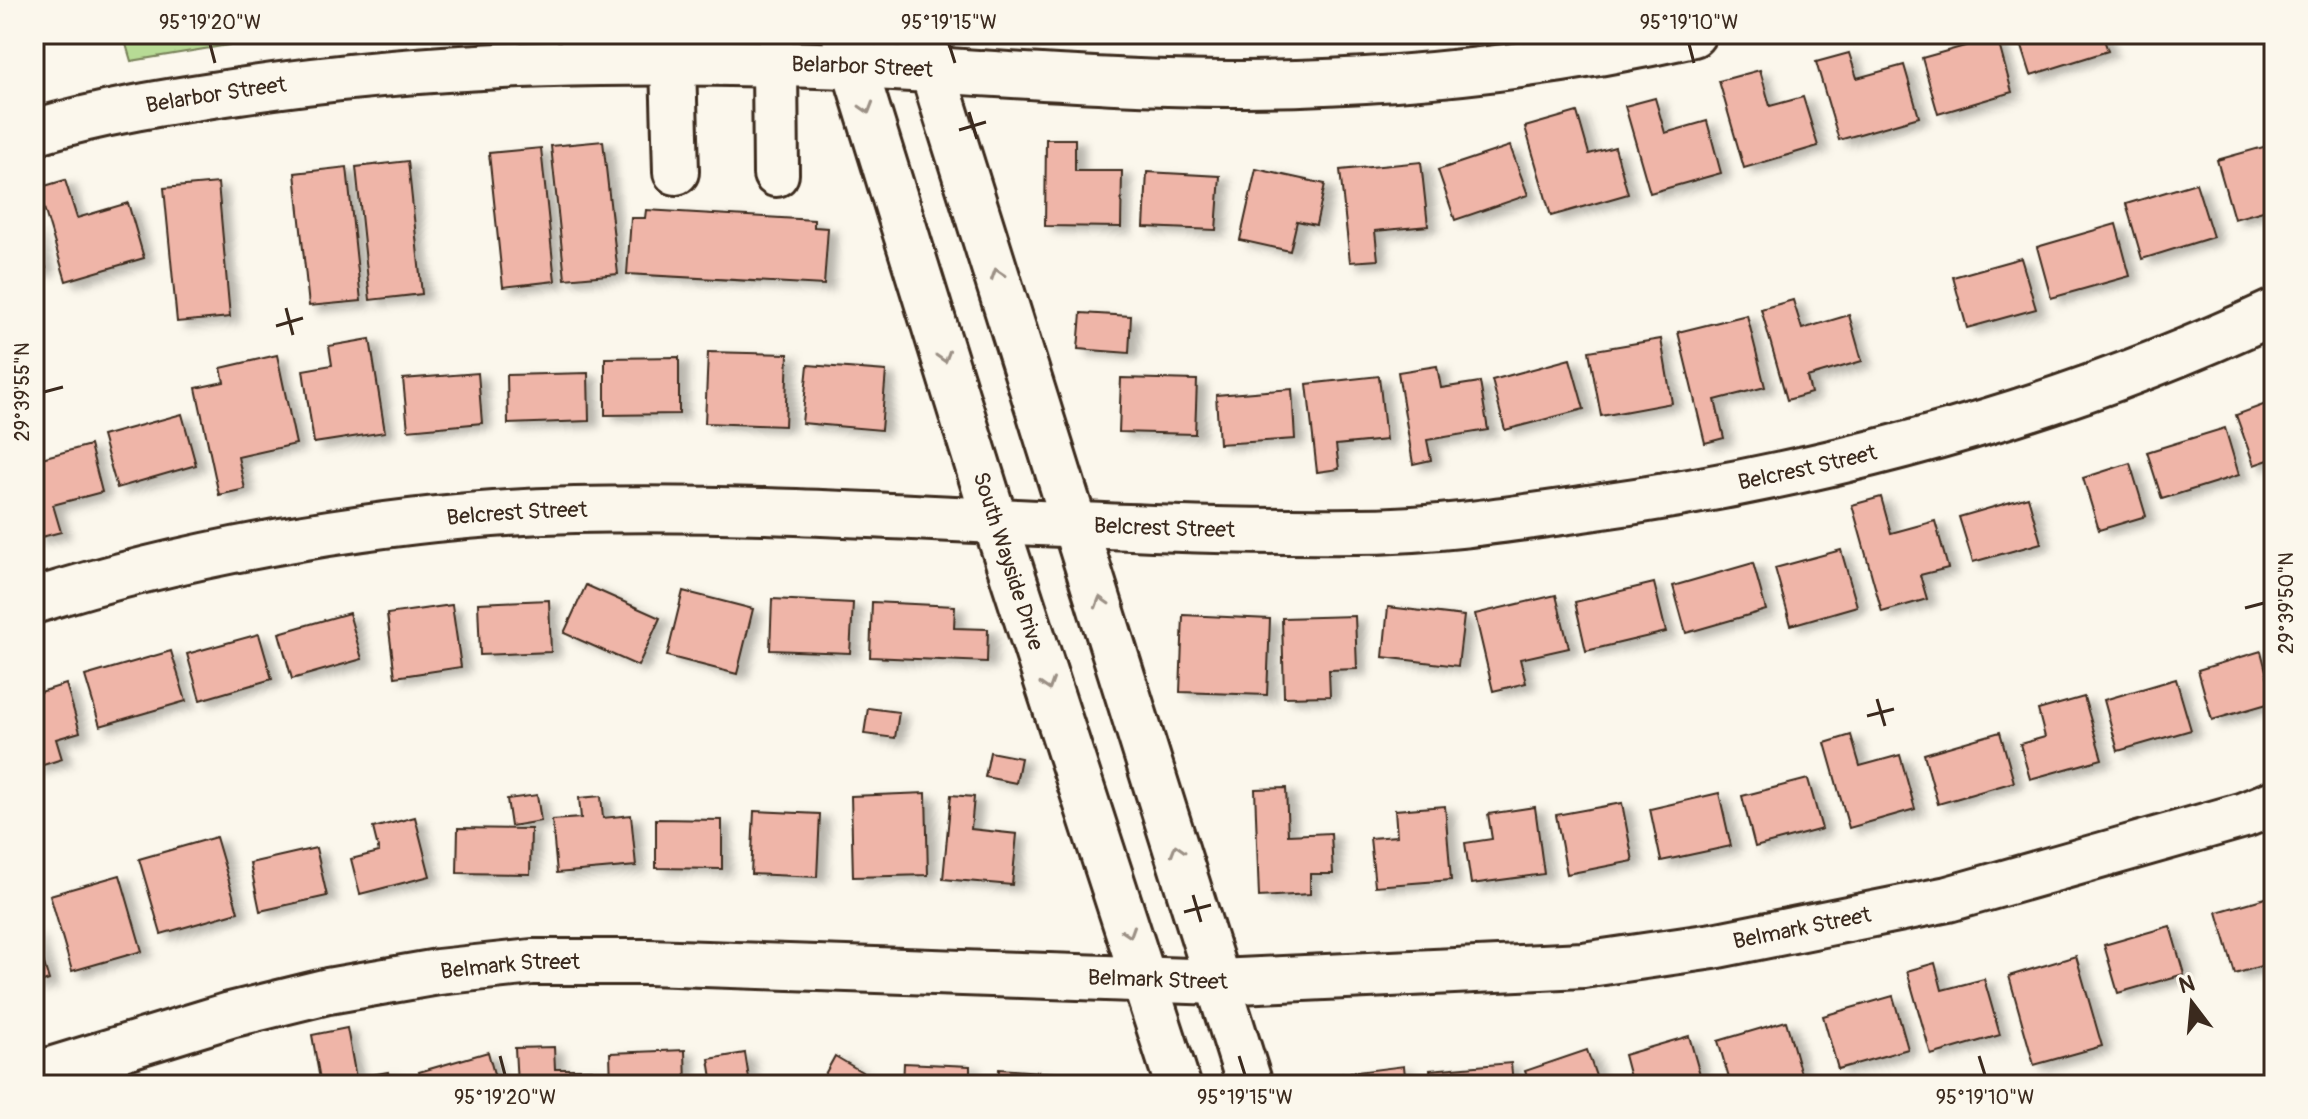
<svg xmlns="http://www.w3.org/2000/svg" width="2308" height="1119" viewBox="0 0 2308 1119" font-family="Pangolin,sans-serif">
<defs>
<filter id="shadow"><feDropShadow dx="9" dy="5" stdDeviation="4" flood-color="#0004"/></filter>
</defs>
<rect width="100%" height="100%" fill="#fbf7ec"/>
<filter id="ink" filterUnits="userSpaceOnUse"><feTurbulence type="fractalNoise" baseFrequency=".0125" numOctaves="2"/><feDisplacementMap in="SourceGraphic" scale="16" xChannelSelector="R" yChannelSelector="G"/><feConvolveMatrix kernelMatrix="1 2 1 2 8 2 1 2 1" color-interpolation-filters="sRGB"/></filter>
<g filter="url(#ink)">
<!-- green -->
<polygon fill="#b7db95" stroke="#79825a" stroke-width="2" points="123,34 296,34 131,61"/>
<!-- building -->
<g fill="#efb5a8" stroke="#3b2a1e" stroke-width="2" filter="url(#shadow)">
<polygon points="2018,34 2102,34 2108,51 2031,75"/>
<polygon points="1997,37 2012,92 1938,114 1922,58"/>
<polygon points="1849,53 1857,78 1904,65 1919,117 1839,140 1816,62"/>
<polygon points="1760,70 1770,106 1803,97 1818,146 1744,168 1719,81"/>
<polygon points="1655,98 1665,133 1707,121 1721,173 1650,193 1625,106"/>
<polygon points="1577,112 1589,154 1615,147 1628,194 1551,216 1525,127"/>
<polygon points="1046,139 1075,139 1075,171 1122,171 1121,227 1045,226"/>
<polygon points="603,141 618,274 565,279 551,146"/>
<polygon points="2274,144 2274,208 2234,219 2217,160"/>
<polygon points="1510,146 1528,195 1455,220 1438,170"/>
<polygon points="541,148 555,281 503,287 489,153"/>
<polygon points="408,161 422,294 370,300 356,167"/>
<polygon points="1421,162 1428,226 1375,231 1378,260 1350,262 1340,170"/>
<polygon points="347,167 361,301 309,306 295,173"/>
<polygon points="1256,169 1325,184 1316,225 1297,221 1290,251 1240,240"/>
<polygon points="1147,172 1220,176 1216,230 1144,227"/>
<polygon points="65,180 77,218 128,203 144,258 66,281 38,188"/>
<polygon points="218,183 230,317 177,322 164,188"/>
<polygon points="2196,183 2213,237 2142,259 2126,204"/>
<polygon points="646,210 814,220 814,227 828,228 824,285 627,274 631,218 645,218"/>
<polygon points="2116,224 2130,276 2051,298 2037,247"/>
<polygon points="34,228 46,268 34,271"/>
<polygon points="2021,258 2036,309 1967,328 1953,277"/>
<polygon points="1793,300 1802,329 1849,315 1862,361 1807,377 1811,393 1787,400 1761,309"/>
<polygon points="1081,313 1131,316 1129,353 1078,349"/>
<polygon points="1747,315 1765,387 1715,400 1724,438 1705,443 1678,332"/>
<polygon points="370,339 385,432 314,443 303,370 332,365 329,346"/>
<polygon points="1661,339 1672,403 1601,416 1589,351"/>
<polygon points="708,352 788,354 785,426 705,423"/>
<polygon points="277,355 296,444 238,457 245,489 219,495 196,388 224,382 221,368"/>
<polygon points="679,357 679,414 605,415 605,358"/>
<polygon points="1570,359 1584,409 1505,430 1492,380"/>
<polygon points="808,365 886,371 881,430 802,423"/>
<polygon points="1437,366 1441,388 1480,382 1488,430 1427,440 1431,460 1413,464 1398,372"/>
<polygon points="478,373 482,423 408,430 403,379"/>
<polygon points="588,373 589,421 508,424 507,375"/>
<polygon points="1379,376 1386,440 1336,445 1339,469 1317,472 1307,384"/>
<polygon points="1121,378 1197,380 1195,434 1119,432"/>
<polygon points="1292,389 1295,439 1219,444 1216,395"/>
<polygon points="2274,401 2274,458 2254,465 2236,415"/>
<polygon points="182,414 196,465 117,488 102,436"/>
<polygon points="2225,428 2239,475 2162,499 2147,452"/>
<polygon points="90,445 102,492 53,505 61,532 34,539 34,460"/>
<polygon points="2130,463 2146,516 2099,530 2083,478"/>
<polygon points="1881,497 1891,533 1935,521 1948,568 1920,575 1927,599 1882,612 1852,505"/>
<polygon points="2028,497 2041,543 1973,562 1959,517"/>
<polygon points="1841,550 1857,606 1791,625 1775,568"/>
<polygon points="1753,563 1766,610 1686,633 1673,586"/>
<polygon points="1654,583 1666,632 1586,651 1575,602"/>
<polygon points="586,585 660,618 638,666 564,633"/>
<polygon points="683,591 753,609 737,674 667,656"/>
<polygon points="1556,595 1569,648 1520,659 1526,683 1493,691 1475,614"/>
<polygon points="772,599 853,603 850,653 770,650"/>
<polygon points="549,600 551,652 480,655 478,603"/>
<polygon points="872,602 955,606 954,628 988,629 987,662 870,657"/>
<polygon points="452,605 461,667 395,677 387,614"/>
<polygon points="1388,607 1464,616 1458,666 1383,657"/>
<polygon points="349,613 362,659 292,679 279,633"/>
<polygon points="1183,615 1270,619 1267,695 1180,692"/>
<polygon points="1355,616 1357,669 1329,670 1330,696 1284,697 1282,618"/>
<polygon points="259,634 272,679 200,700 187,654"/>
<polygon points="171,651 186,701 100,726 85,676"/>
<polygon points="2261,651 2274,702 2212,720 2198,670"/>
<polygon points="2176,679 2191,730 2118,751 2104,700"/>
<polygon points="66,684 80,732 56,739 62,759 34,768 34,694"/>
<polygon points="2084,697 2102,759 2030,779 2020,744 2045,737 2038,710"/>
<polygon points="868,708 899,712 895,738 864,734"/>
<polygon points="2000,732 2014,782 1938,804 1924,754"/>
<polygon points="1851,735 1860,766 1900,755 1915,809 1849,828 1825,743"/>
<polygon points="990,752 1021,758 1016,783 985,777"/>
<polygon points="1808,779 1822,829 1755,847 1742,796"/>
<polygon points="1286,788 1288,835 1331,833 1333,874 1310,874 1310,894 1259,897 1255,789"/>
<polygon points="926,793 928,875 853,877 851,796"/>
<polygon points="1719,793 1731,846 1661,861 1650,809"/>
<polygon points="537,795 541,821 511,826 507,799"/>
<polygon points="951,795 974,797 971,829 1017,834 1012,885 943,879"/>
<polygon points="601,796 603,818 631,815 636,866 557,873 552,820 581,818 579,798"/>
<polygon points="1622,803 1633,861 1567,874 1556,815"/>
<polygon points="1445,806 1451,880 1375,886 1370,838 1397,836 1395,810"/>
<polygon points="1535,807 1544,874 1471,884 1465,843 1492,839 1488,814"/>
<polygon points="754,811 820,814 817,877 751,874"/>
<polygon points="415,817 430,876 360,894 351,859 379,852 373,828"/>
<polygon points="656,819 722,820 722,869 656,868"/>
<polygon points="458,828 531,829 530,874 457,873"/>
<polygon points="216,837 238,912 161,934 139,859"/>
<polygon points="316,848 327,896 260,911 250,863"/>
<polygon points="120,875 142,951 72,971 50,895"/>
<polygon points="2269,897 2274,915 2274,962 2235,974 2217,912"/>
<polygon points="2170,926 2184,974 2118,993 2104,945"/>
<polygon points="34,930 49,980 34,985"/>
<polygon points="2076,956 2102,1046 2034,1065 2009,976"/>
<polygon points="1935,963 1942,990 1984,979 2000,1035 1931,1055 1907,971"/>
<polygon points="1893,996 1908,1049 1838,1069 1823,1016"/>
<polygon points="1786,1021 1803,1081 1787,1085 1731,1085 1718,1041"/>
<polygon points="347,1028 356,1078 388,1072 391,1085 321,1085 312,1035"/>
<polygon points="1689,1036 1703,1085 1632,1085 1624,1055"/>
<polygon points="554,1047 555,1069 592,1069 593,1085 517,1085 515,1048"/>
<polygon points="685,1050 686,1085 611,1085 610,1053"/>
<polygon points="1587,1050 1599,1085 1530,1085 1525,1071"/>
<polygon points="488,1052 497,1085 423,1085 419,1072"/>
<polygon points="745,1053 750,1085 713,1085 709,1059"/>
<polygon points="835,1056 884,1085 819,1085"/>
<polygon points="904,1063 970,1066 970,1085 903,1085"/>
<polygon points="1511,1063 1513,1085 1431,1085 1430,1070"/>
<polygon points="1404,1066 1406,1085 1333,1085 1332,1075"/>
<polygon points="999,1069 1068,1074 1067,1085 998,1085"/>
</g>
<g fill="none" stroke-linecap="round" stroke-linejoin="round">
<!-- minor casing -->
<g stroke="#3b2a1e" stroke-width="50">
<g id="minor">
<path id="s1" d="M 844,34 L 995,521 L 1178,1085"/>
<polyline points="921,34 1250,1085"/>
<polyline points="673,63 676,172"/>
<polyline points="775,65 776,174"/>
<path id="s2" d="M 34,132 C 101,112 171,101 239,91 C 443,60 644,59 850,66 C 981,71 1112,85 1243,84 C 1393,83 1547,67 1693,34"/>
<path id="s3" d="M 34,601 C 197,549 404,514 575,510 C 835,504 1094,534 1354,531 C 1431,531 1506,520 1582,509 C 1820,476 2056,414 2274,312"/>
<path id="s4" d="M 34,1075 L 230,1015 L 328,991 L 438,972 L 532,962 L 648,962 L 1218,982 L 1583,965 L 1713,946 L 1948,899 L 2244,815 L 2274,803"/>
</g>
</g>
<!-- minor -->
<use href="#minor" stroke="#fbf7ec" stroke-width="44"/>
</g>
<!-- one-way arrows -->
<defs><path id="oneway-chevron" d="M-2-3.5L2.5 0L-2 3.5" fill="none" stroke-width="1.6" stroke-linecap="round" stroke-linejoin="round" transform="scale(2)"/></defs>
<g stroke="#9b9085">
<use href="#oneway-chevron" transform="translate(867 108) rotate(73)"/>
<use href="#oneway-chevron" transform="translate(997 274) rotate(-108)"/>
<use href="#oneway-chevron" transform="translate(944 357) rotate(73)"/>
<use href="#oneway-chevron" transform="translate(1101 602) rotate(-107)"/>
<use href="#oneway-chevron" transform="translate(1048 685) rotate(72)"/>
<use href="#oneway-chevron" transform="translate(1177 850) rotate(-107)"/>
<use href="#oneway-chevron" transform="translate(1129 932) rotate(72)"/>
</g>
</g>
<!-- ticks -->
<path fill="none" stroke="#3b2a1e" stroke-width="3" d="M 210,44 L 215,63M 949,44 L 955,63M 1689,44 L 1694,63M 969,112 L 977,139M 959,130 L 986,122M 286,308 L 293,335M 276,326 L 303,318M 44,392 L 63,387M 2245,608 L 2264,603M 1877,699 L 1885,726M 1867,716 L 1894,709M 1193,895 L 1201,922M 1184,912 L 1211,905M 500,1056 L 505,1075M 1239,1056 L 1245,1075M 1979,1056 L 1985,1075"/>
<g text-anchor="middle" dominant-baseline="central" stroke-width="6" stroke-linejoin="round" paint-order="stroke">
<!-- street labels -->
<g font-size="22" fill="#3b2a1e" stroke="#fbf7ec">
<text stroke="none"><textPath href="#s2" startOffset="834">Belarbor Street</textPath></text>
<text stroke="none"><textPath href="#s2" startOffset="186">Belarbor Street</textPath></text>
<text stroke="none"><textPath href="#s3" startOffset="1788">Belcrest Street</textPath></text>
<text stroke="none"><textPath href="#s3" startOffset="492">Belcrest Street</textPath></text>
<text stroke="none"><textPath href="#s3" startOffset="1140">Belcrest Street</textPath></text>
<text stroke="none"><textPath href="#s1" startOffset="552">South Wayside Drive</textPath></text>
<text stroke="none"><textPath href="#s4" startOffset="1786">Belmark Street</textPath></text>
<text stroke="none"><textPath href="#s4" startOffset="490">Belmark Street</textPath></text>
<text stroke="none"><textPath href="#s4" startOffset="1138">Belmark Street</textPath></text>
</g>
</g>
<!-- margin -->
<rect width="2308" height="1119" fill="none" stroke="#fbf7ec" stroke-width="88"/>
<!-- north arrow -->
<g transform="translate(2192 1003) rotate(344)" stroke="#fbf7ec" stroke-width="6" paint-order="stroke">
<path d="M0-6L14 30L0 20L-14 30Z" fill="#3b2a1e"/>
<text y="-12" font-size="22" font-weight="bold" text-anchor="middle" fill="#3b2a1e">N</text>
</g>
<rect x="44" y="44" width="2220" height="1031" fill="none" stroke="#3b2a1e" stroke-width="3"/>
<g font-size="20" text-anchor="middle" fill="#3b2a1e">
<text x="210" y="29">95°19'20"W</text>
<text x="949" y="29">95°19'15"W</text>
<text x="1689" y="29">95°19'10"W</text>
<text transform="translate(22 392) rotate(-90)" y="7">29°39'55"N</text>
<text transform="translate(2286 603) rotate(-90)" y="7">29°39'50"N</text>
<text x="505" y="1104">95°19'20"W</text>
<text x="1245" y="1104">95°19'15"W</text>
<text x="1985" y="1104">95°19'10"W</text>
</g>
</svg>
